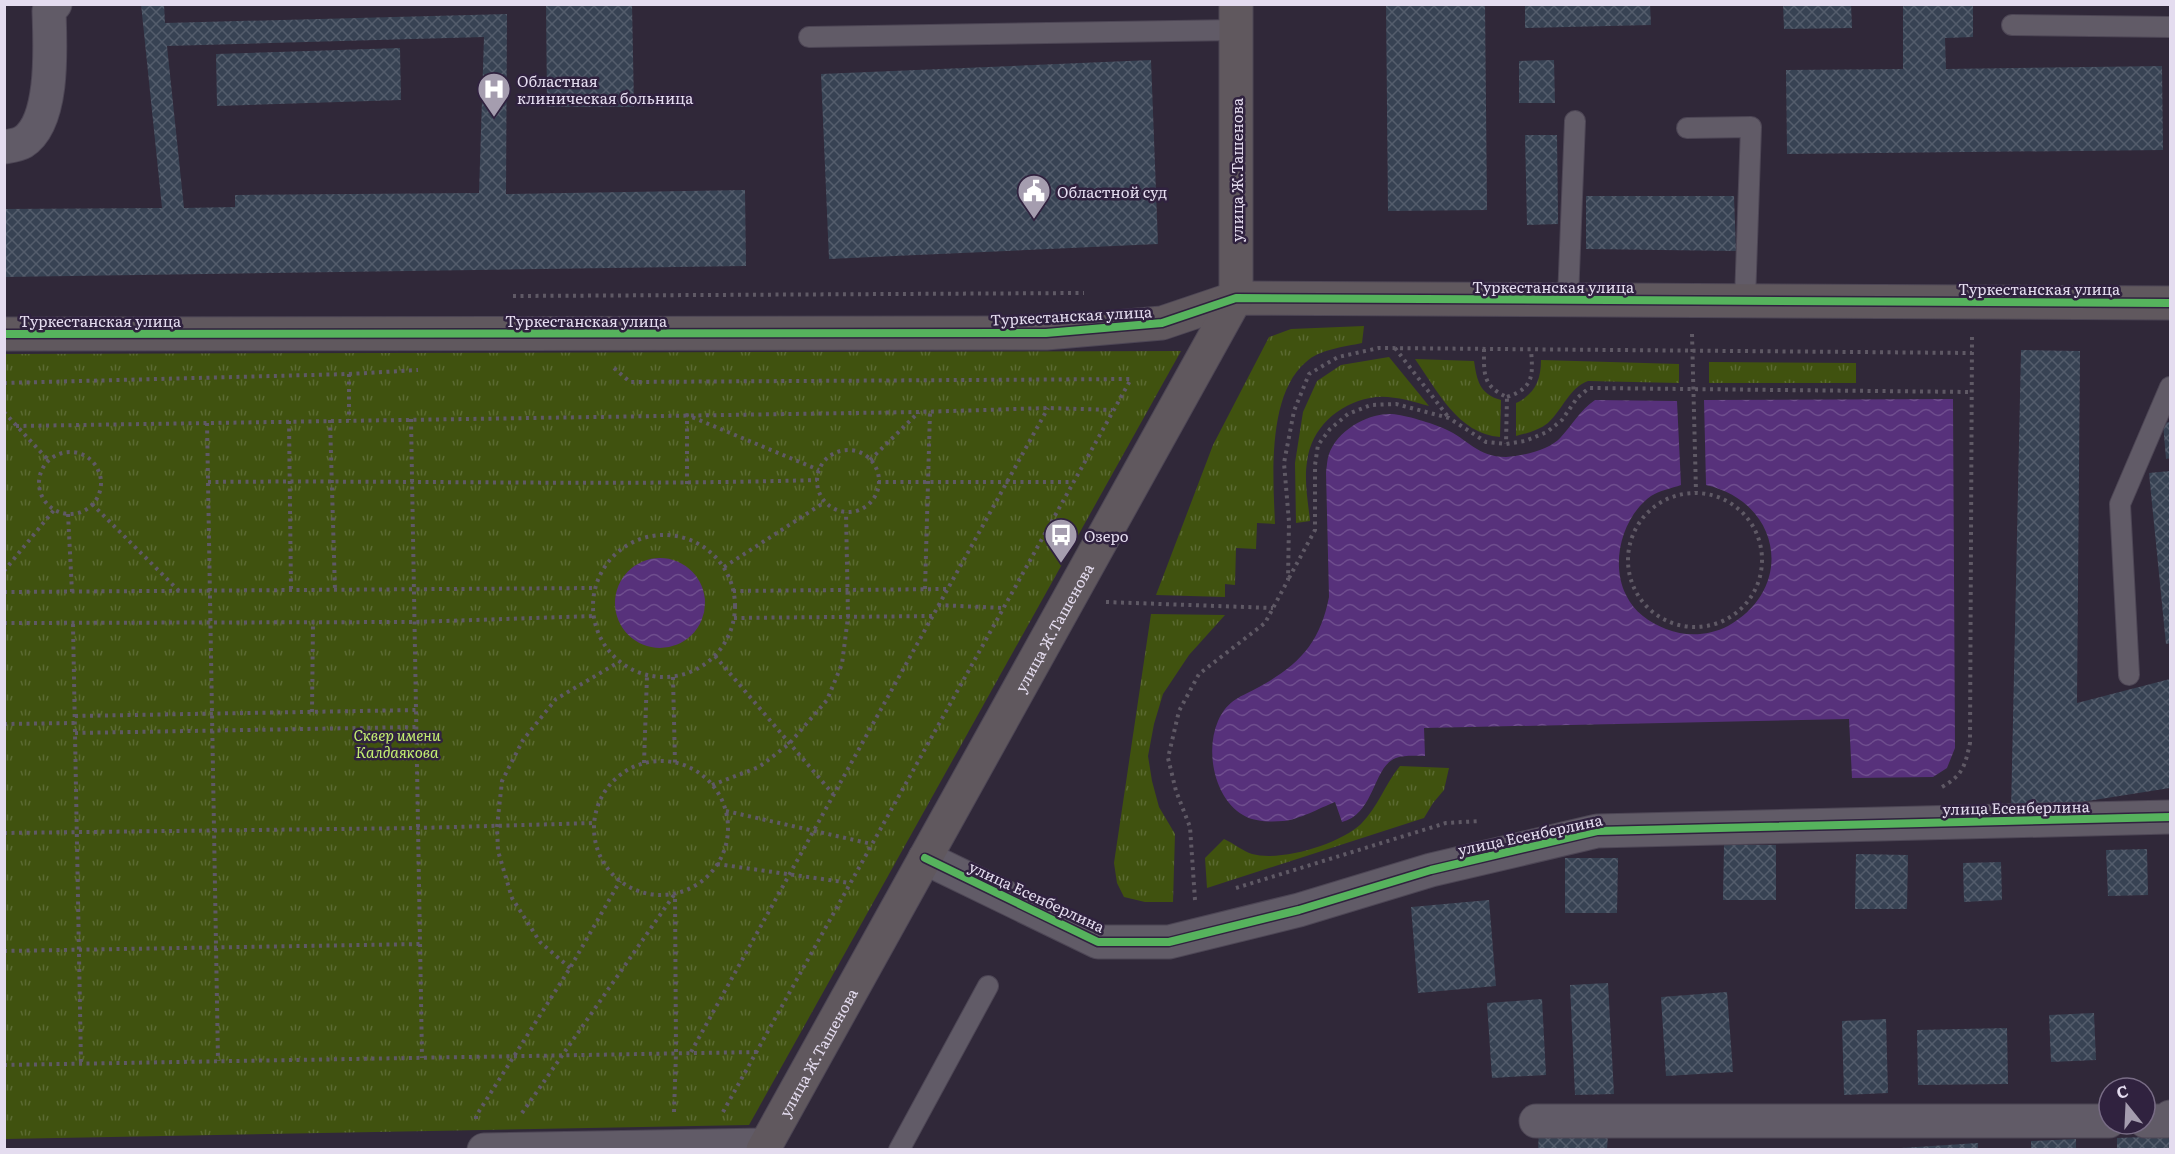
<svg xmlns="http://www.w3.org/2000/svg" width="2175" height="1154" viewBox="0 0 2175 1154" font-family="Literata,serif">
<defs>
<pattern id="grass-tufts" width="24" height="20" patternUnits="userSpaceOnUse" patternTransform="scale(1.5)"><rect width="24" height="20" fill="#40520f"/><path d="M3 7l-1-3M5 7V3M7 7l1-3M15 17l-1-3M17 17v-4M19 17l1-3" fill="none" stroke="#5b6a32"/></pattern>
<pattern id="water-waves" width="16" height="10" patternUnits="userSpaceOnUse" patternTransform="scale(1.5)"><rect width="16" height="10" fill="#57317b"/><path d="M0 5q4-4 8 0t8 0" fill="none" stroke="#6f4e8e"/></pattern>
<pattern id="building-cross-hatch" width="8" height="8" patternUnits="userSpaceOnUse" patternTransform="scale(1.5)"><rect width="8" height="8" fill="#374253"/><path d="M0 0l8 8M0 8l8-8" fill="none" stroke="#545d6c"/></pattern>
</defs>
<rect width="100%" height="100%" fill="#302839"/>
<!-- grass -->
<g fill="url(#grass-tufts)">
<path d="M 1364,326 L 1362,343 C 1344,347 1320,349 1306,362 C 1267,395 1273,477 1275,524 L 1257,523 L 1256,549 L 1236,548 L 1235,585 L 1225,584 L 1225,597 L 1156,595 L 1213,445 L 1269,337 L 1291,329 Z"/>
<polygon points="1181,351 749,1125 5,1139 5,354"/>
<path d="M 1389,357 L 1429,406 C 1410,401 1389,394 1370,398 C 1338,404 1311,428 1307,462 C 1304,480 1308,502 1310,521 L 1296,523 L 1295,463 L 1303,412 L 1317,381 L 1341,365 Z"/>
<path d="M 1415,359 L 1474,361 C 1477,380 1479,394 1501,400 L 1500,437 C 1458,434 1437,390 1415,359 Z"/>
<path d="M 1541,360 L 1679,364 L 1679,383 L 1588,381 C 1569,388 1563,409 1548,423 C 1539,430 1528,433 1516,436 L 1516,403 C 1535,394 1541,380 1541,360 Z"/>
<polygon points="1709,362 1856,363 1856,383 1709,383"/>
<polygon points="1151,614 1225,615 1189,655 1163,694 1154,724 1148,756 1152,781 1159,807 1175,834 1173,902 1145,902 1124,897 1117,883 1114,863"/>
<path d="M 1400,766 L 1449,768 L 1444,790 L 1433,803 L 1424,818 L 1207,888 L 1205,858 L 1224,839 C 1233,843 1243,851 1252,854 C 1281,862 1340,844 1361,824 C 1378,807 1385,784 1400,766 Z"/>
</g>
<!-- water -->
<g fill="url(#water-waves)">
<path d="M 1953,399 L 1955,748 L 1947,768 L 1933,777 L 1852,778 L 1849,719 L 1424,728 L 1425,756 C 1416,756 1404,755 1396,758 C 1373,766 1375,814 1342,822 L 1335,802 C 1320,808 1298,820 1283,821 C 1271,822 1254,822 1243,815 C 1214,798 1205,751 1218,721 C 1228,699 1241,697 1259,687 C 1299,665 1320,643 1329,597 L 1326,472 C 1327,466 1327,459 1329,454 C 1337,431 1367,413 1392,414 C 1405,415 1432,423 1445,429 C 1468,439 1477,457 1506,457 C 1523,456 1550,450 1561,437 C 1573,424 1580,410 1595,400 L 1677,401 L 1681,485 C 1672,488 1659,491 1651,496 C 1622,517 1610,563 1626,595 C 1634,612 1649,622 1666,629 C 1686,637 1708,636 1728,626 C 1796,588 1781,502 1706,485 L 1704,400 Z"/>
<circle cx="660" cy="603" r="45"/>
</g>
<!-- building -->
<g fill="url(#building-cross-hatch)" fill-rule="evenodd">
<path d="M 141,4 L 164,4 L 165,23 L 507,14 L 506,194 L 745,190 L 746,266 L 4,277 L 4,209 L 162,208 ZM 484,37 L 479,193 L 235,195 L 235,207 L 184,208 L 167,46 Z"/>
<polygon points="546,4 632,4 634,107 547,107"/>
<polygon points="1386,4 1485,4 1487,210 1388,211"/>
<polygon points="1525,4 1650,4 1651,25 1525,28"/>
<polygon points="1783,4 1851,4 1852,28 1784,29"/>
<polygon points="1903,4 1973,4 1973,37 1945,38 1946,69 2162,66 2163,150 1787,154 1786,70 1903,69"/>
<polygon points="400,48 401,100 217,106 216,54"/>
<polygon points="1151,60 1158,244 829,259 821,74"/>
<polygon points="1554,60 1555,103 1519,103 1519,61"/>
<polygon points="1525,135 1557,135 1558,224 1527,225"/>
<polygon points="1586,196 1734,196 1736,251 1586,249"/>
<polygon points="2021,350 2080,351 2077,703 2170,679 2170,788 2011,813"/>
<polygon points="2170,422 2170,458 2166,459 2163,423"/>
<polygon points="2170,471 2170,643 2166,644 2149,473"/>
<polygon points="1724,845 1776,845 1776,900 1723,900"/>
<polygon points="2147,849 2148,895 2108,896 2106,850"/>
<polygon points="1856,854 1908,855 1907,909 1855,909"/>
<polygon points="1565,858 1618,858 1617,913 1565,913"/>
<polygon points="2001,862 2002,900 1964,902 1963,863"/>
<polygon points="1489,900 1496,986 1418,993 1411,907"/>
<polygon points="1608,983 1614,1094 1575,1095 1570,985"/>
<polygon points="1727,992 1733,1072 1666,1076 1661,997"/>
<polygon points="1542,999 1546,1075 1492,1078 1487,1003"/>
<polygon points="2094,1013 2096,1060 2051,1062 2049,1015"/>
<polygon points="1886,1019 1888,1093 1844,1095 1842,1021"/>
<polygon points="2007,1028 2008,1084 1918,1085 1917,1030"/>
<polygon points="1539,1131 1608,1134 1607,1150 1538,1150"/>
<polygon points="2170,1136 2170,1150 2117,1150 2117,1138"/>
<polygon points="2076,1139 2076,1150 2031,1150 2031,1141"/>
<polygon points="1978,1143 1978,1150 1901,1150 1901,1148"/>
</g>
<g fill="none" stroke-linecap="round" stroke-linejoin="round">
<!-- lane casing -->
<g stroke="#4d4655" stroke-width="22">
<g id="lane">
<polyline points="2012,25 2170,27"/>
<polyline points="809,37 1236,30"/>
<polyline points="1687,128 1751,127 1745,300"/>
<polyline points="1568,299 1575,121"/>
<polyline points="2129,675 2120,504 2170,387"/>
<polyline points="899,1150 988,986"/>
</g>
</g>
<!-- street casing -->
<g stroke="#4d4655" stroke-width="35">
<g id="street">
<path d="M 4,147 C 10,146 18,145 23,142 C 55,122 50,44 49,11 L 55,4"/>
<polyline points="925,858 1098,942 1169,942 1299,910 1431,870 1597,831 2170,817"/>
<polyline points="1536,1121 2109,1121"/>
<polyline points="2145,1121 2167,1121 2170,1117"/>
<polyline points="484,1150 765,1145"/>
</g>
</g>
<!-- secondary casing -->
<g stroke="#4d4655" stroke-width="35">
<g id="secondary">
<polyline points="4,334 1046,333 1162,323 1236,298 2170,303"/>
<path id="s1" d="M 763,1150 L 1236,298 L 1236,4"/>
</g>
</g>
<!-- path -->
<g stroke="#5f5965" stroke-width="4" stroke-dasharray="3 4.5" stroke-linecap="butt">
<polyline points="513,296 1084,293"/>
<polyline points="1692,334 1696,492"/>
<polyline points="1395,348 1449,418"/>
<path d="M 1484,349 C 1484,373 1482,386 1507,397 L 1506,444"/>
<polyline points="614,368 630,382 1131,379"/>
<polyline points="349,374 418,370"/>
<polyline points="4,383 349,374 349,420"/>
<path d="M 1507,397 C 1534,388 1533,375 1531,350"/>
<polyline points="4,412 49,461"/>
<polyline points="411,419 422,1058"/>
<polyline points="330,420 335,591"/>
<polyline points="289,421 291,591"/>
<polyline points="207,423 218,1061"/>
<polyline points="16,426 919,412 1048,408 1112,410"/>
<circle cx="848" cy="481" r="31"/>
<circle cx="70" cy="483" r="31"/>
<polyline points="870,460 919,412"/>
<path d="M 208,482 C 411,480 614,486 817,480"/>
<polyline points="878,482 1072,482"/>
<polyline points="687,484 687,415 819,470"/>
<circle cx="1695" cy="560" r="67"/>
<polyline points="92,504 179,591"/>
<polyline points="68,514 72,592"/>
<circle cx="664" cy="606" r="71"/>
<polyline points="724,567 825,502"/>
<polyline points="4,571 54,510"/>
<polyline points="1289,578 1315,530 1315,465 1318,445 1330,429 1348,414 1371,405 1396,404 1449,418 1486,442 1506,444 1525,441 1547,432 1562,420 1577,398 1589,388 1972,392"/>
<polyline points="925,589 930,412"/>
<polyline points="733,591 948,589"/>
<polyline points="4,592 594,588"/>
<polyline points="1106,602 1273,608"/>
<polyline points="938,605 1003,608"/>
<polyline points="734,618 932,616"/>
<polyline points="4,623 415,622 593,616"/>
<polyline points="73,624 81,1064"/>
<polyline points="715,656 833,794"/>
<polyline points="673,677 675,763"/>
<polyline points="312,712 313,623"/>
<polyline points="75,716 417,710"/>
<polyline points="4,724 75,723"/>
<polyline points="75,733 417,727"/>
<circle cx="661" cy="828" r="67"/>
<polyline points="644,763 647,676"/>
<polyline points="712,785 759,767 789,744 827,700 842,664 848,617 846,512"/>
<path d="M 1942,787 C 1963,775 1965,766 1970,743 L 1972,335"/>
<polyline points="726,811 872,844"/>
<polyline points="4,833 419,828 594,823"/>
<polyline points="717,864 850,883"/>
<polyline points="1236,888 1446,823 1480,821"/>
<polyline points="1195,900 1190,827 1176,791 1168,758 1179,711 1199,674 1265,623 1288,580 1289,522 1284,463 1294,411 1309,374 1338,357 1379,348 1972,353"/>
<polyline points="4,951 420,944"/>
<polyline points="570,968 540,942 512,898 498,851 497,827 502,781 523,740 556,699 619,662"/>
<polyline points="691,1052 1048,408"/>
<polyline points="4,1065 757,1052"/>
<polyline points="674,1112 676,1053 675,894"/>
<polyline points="723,1112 1131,379"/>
<polyline points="522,1113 674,895"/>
<polyline points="476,1119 476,1116 570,968 620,881"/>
</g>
<!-- lane -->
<use href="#lane" stroke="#615b67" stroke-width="20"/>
<!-- street -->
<use href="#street" stroke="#615b67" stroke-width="33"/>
<!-- secondary -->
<use href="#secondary" stroke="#60585e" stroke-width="33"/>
<!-- cycleway casing -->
<g stroke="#30223f" stroke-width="11">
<g id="cycleway">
<polyline points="4,334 1046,333 1162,323 1236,298 2170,303"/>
<polyline points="925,858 1098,942 1169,942 1299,910 1431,870 1597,831 2170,817"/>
</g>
</g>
<!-- cycleway -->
<use href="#cycleway" stroke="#56b35d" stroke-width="8"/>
</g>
<!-- icons -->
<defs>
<g id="hospital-pin" transform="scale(1.725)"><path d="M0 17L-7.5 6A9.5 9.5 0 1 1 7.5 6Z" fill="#a59daf" stroke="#30223f"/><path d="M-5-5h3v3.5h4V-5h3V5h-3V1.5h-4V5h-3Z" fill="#fff"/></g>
<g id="civic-pin" transform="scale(1.725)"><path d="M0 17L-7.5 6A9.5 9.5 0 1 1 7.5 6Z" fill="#a59daf" stroke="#30223f"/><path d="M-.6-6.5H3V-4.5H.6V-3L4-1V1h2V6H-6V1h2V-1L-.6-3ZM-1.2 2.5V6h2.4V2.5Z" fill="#fff"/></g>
<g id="bus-pin" transform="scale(1.725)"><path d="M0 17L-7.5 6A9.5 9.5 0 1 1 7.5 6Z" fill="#a59daf" stroke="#30223f"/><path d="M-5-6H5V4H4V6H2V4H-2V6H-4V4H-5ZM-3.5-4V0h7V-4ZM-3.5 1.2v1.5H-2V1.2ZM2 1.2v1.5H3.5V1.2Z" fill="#fff"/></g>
</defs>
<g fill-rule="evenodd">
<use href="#hospital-pin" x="494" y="89"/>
<use href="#civic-pin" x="1034" y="191"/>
<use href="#bus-pin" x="1061" y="535"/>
</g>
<g text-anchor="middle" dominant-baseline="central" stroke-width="5" stroke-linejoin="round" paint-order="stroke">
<!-- poi labels -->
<g font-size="15" fill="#e4dcef" stroke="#30223f" text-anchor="start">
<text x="517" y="80">Областная<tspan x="517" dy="17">клиническая больница</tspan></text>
<text x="1057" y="191">Областной суд</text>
<text x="1084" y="535">Озеро</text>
</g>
<!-- street labels -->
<g font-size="15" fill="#e4dcef" stroke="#30223f">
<text transform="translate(1236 170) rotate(-90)">улица Ж.Ташенова</text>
<text x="1553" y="286">Туркестанская улица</text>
<text x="2039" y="288">Туркестанская улица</text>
<text transform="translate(1071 315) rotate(-3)">Туркестанская улица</text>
<text x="100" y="320">Туркестанская улица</text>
<text x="586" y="320">Туркестанская улица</text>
<text stroke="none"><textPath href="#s1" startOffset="598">улица Ж.Ташенова</textPath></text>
<text transform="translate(2016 807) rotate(-1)">улица Есенберлина</text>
<text transform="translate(1530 834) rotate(-12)">улица Есенберлина</text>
<text transform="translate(1037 896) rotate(25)">улица Есенберлина</text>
<text stroke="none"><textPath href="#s1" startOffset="112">улица Ж.Ташенова</textPath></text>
</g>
<!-- park labels -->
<g font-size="15" font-style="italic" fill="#c3ee71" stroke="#30223f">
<text x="397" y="734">Сквер имени<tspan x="397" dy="17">Калдаякова</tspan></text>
</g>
</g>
<!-- border -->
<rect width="2175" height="1154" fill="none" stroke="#e4dcef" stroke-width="12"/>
<!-- north arrow -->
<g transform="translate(2127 1106) rotate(342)"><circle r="28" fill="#30223f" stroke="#786c85" stroke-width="1.5"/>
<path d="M0-4.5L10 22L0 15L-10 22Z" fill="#a59daf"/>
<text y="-9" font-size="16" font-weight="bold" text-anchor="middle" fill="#e4dcef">С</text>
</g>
</svg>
